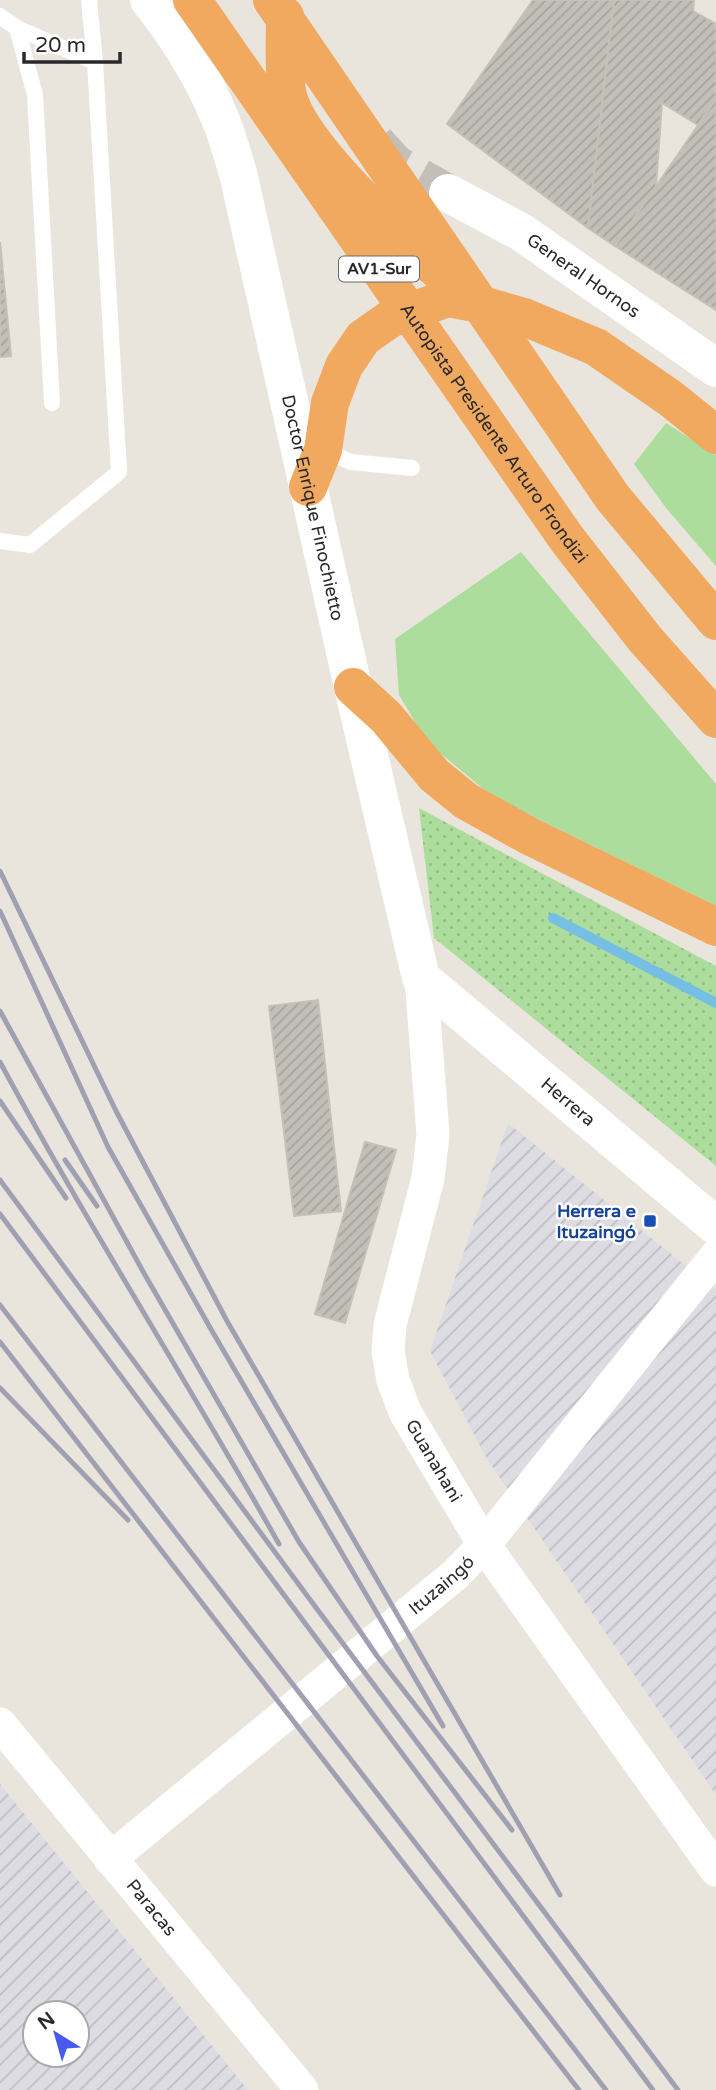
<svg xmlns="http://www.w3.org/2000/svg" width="716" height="2090" viewBox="0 0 716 2090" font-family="'Varela Round',sans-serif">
<defs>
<pattern id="industrial-furrows" width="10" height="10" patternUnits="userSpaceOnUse" patternTransform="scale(1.75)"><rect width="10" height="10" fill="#dedce3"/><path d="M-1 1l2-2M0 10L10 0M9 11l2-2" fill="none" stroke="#bebdc3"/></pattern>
<pattern id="park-dots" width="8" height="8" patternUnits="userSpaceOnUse" patternTransform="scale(1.75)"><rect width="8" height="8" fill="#addd9c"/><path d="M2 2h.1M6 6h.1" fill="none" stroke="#95be86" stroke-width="1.8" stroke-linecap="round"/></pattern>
<pattern id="building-hatch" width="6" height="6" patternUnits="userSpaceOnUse" patternTransform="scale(1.75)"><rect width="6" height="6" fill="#c2bfb8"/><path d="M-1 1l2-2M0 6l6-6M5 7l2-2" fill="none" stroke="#a7a49e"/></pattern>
</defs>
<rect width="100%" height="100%" fill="#eae5dc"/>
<!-- industrial -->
<g fill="url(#industrial-furrows)" fill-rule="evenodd">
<polygon points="508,1123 716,1290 716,1795 487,1459 430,1351"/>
<path d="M 0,1784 L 248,2090 L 0,2090 ZM 77,2013 L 77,2055 L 35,2055 L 35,2013 Z"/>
</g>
<!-- grass -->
<g fill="#addd9c">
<polygon points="666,423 716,455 716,566 666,508 634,464"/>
<polygon points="521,552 716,784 716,906 494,798 427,742 399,695 395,639"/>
</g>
<!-- park -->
<polygon fill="url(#park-dots)" points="419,808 716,966 716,1166 434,938"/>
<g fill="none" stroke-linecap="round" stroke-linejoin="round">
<!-- stream -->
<polyline stroke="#76bfe4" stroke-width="10" points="553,918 716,1003"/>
</g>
<!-- building -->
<g fill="url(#building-hatch)" stroke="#c5c1b6" stroke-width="2">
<polygon points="533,0 614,0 588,228 447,124"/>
<polygon points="614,0 694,0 693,11 716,24 716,99 698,125 662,103 656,187 615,246 588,228"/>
<polygon points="716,99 716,310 615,246"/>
<polygon points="0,242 11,356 0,357"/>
<polygon points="318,1000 341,1211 294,1216 269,1006"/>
<polygon points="365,1142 396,1150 345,1323 315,1314"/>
</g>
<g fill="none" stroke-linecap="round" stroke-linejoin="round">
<!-- secondary-tunnel -->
<polyline stroke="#c3bfb8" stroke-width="38" stroke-dasharray="38 19" stroke-linecap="butt" points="376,142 396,164 448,193"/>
<!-- lane -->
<g stroke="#fff" stroke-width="16">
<polyline points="0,16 17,28 95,62"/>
<polyline points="17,28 35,95 52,403"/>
<polyline points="323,450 351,462 412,468"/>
<polyline points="0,541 30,545 119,472 95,62 89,0"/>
</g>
<!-- street -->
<g stroke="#fff" stroke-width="33">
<path id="s1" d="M 421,978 L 433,1135 L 428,1178 L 390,1325 L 388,1352 L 393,1380 L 405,1412 L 484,1545 L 716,1870"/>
<path id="s2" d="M 0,1724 L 302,2090"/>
<path id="s3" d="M 110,1859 L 456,1574 L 484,1545 L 716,1256"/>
</g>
<!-- secondary -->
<g stroke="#fff" stroke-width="38">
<path id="s4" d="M 149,0 C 177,35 202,75 219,116 C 227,134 232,154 238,173 L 353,687 L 421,978 L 716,1226"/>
<path id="s5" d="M 448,193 L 521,232 L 716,368"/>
</g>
<!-- highway -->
<g stroke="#f1a960" stroke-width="38">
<path id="s6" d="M 192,0 L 567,539 L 645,639 L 716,719"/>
<polyline points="272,0 613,498 716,621"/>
<path d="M 285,16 C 285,40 283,67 287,91 C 295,141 402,239 442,274"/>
<polyline points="308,487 323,450 330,403 344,366 363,338 390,319 448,298 475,303 524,317 596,347 670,398 716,435"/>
<polyline points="353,687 386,717 434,775 466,801 529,836 716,927"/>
</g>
<!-- rail -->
<g stroke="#9fa0b2" stroke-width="5">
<polyline points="0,871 116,1111 227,1321 560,1895"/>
<polyline points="0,911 108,1147 212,1331 443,1726"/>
<polyline points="0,1011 145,1275 299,1542 377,1656 512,1830"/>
<path d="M 0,1062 C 88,1226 188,1382 279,1544"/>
<polyline points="0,1101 66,1198"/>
<polyline points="65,1160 97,1206"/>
<polyline points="0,1180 314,1605 678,2090"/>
<polyline points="0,1214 653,2090"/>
<polyline points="0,1305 606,2090"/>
<polyline points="0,1342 579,2090"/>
<polyline points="0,1388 128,1520"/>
</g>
</g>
<!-- markers -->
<rect fill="#1a4fb4" stroke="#fff" stroke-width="2.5" x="643" y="1214" width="14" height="14" rx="3.5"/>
<g text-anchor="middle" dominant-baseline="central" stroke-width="5" stroke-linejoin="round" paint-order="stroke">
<!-- shield labels -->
<rect fill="#fff" stroke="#696969" stroke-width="2" x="339" y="256.5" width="80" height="25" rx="5"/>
<g font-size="16" font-weight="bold" fill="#292929">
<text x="379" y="269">AV1-Sur</text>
</g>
<!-- street labels -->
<g font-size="18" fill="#292929" stroke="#fff">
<text stroke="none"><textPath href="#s5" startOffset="159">General Hornos</textPath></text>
<text stroke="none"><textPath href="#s6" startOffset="528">Autopista Presidente Arturo Frondizi</textPath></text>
<text stroke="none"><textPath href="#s4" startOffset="539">Doctor Enrique Finochietto</textPath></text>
<text stroke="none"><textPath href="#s4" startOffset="1214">Herrera</textPath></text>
<text stroke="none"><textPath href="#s1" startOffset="499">Guanahani</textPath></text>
<text stroke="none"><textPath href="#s3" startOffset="430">Ituzaingó</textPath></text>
<text stroke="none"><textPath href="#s2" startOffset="238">Paracas</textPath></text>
</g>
<!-- transit labels -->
<g font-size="18" font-weight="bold" fill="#164399" stroke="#fff" text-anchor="end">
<text x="636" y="1211">Herrera e<tspan x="636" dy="21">Ituzaingó</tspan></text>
</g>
</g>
<!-- north arrow -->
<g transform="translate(56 2034) rotate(323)"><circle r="33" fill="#ffffff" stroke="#a9a9a9" stroke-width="2"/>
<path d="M0-5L12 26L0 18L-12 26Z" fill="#485aeb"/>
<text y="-10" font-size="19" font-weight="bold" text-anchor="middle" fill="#292929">N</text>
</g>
<!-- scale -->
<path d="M24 52v10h96v-10" fill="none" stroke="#292929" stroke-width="3.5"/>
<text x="35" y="52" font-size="21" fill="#292929" stroke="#ffffff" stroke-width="5" paint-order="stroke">20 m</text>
</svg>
